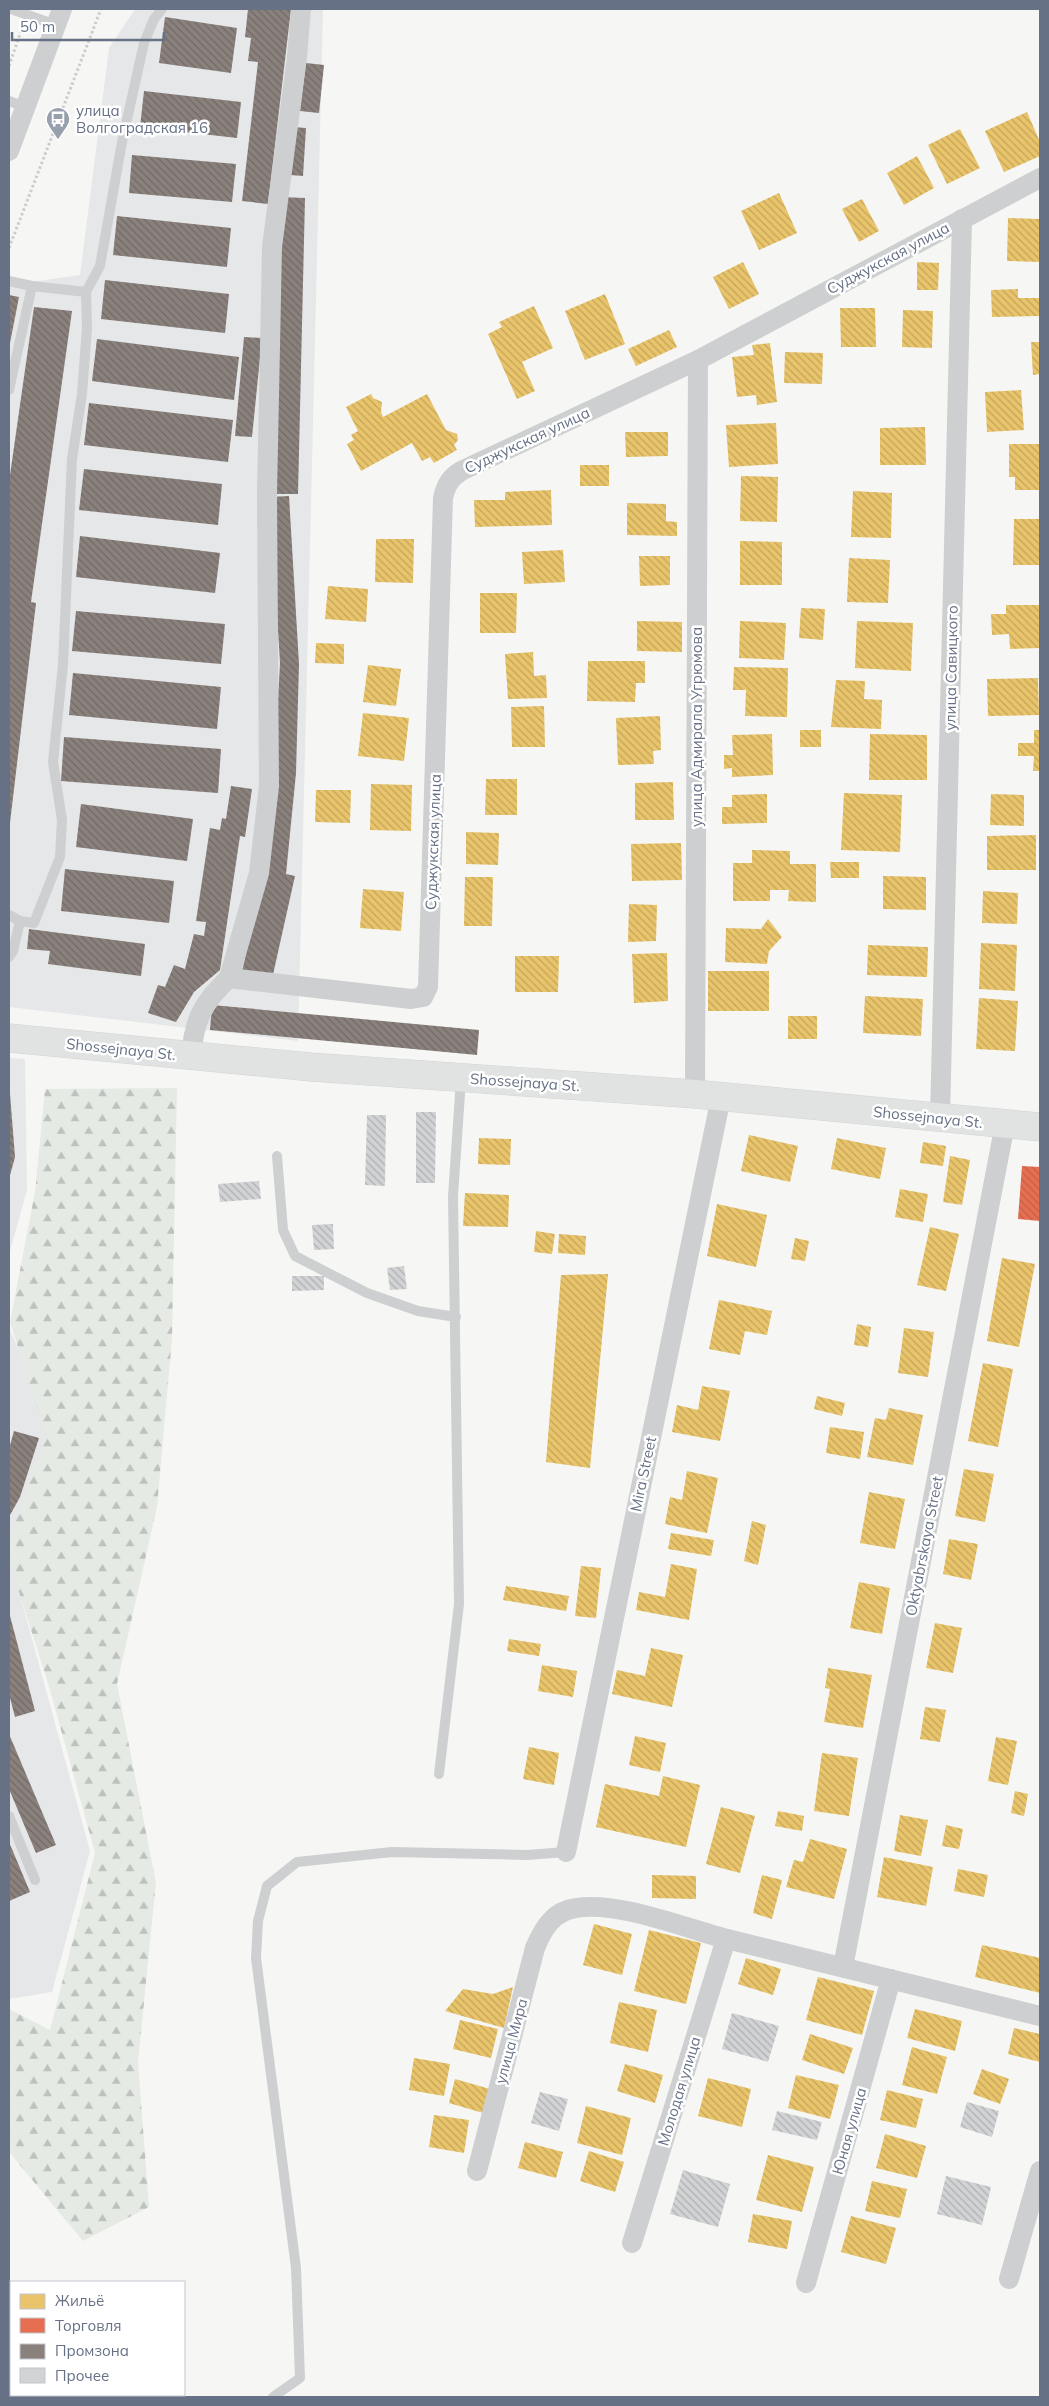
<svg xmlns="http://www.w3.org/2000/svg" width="1049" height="2406" viewBox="0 0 1049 2406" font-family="Mulish,sans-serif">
<defs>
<pattern id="forest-firs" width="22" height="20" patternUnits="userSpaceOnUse" patternTransform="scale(1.25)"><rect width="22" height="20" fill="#e5eae4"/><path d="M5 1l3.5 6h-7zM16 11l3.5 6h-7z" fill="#bdc2be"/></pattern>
<pattern id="homes-back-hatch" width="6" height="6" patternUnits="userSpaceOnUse" patternTransform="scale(1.25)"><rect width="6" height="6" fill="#e9c46a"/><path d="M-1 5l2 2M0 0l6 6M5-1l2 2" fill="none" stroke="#c1a45d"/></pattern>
<pattern id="shops-back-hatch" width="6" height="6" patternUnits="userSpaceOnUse" patternTransform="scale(1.25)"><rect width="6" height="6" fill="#e76f51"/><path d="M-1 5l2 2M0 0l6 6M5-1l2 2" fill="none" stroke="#bf6049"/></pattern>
<pattern id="industry-back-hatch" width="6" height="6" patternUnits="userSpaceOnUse" patternTransform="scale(1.25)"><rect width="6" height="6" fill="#8a817c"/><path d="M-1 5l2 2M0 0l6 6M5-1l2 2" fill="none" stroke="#6f6967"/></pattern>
<pattern id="building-back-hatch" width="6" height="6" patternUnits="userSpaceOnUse" patternTransform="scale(1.25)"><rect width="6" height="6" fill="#d2d3d4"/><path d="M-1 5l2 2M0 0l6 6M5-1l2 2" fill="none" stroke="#aeb0b2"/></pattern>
</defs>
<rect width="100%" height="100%" fill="#f6f7f5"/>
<!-- built -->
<g fill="#e6e7e8">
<polygon points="135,9 323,9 298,1041 9,1007 9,285 80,275 109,48"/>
<polygon points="9,1058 25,1059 27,1190 9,1255"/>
<polygon points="9,1328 53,1427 11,1562 90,1851 52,1992 9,1999"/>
</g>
<!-- forest -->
<polygon fill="url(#forest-firs)" points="177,1088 172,1339 157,1507 117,1684 156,1883 138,2062 149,2207 83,2241 9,2152 9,2009 50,2030 95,1853 50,1690 9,1560 9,1540 46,1435 10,1322 35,1192 45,1089"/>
<!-- homes -->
<g fill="url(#homes-back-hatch)">
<polygon points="1027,112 1040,142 1040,156 1004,172 985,131"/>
<polygon points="960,129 980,168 947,184 928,145"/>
<polygon points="917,156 934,188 904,205 887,173"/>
<polygon points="779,193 797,233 759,250 741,211"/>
<polygon points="862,199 879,231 859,242 842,209"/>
<polygon points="1008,218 1040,219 1040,262 1007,261"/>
<polygon points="743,262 759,294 729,309 713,277"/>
<polygon points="917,262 939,263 938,290 917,290"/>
<polygon points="1018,289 1018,298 1040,298 1040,316 992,317 991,290"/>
<polygon points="605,294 625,344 585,360 565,311"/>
<polygon points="534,306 553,348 522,362 535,391 517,399 488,334 502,327 499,322"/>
<polygon points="840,308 875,308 876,347 841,347"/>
<polygon points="903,310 933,311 932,348 902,347"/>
<polygon points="669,330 677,347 636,366 628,349"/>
<polygon points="1031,342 1040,342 1040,374 1033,375"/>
<polygon points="770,343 777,402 757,405 756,395 737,397 732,357 754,355 752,345"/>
<polygon points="785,352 823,353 822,384 784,383"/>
<polygon points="1021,390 1024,430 987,432 985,392"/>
<polygon points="371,394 373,398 382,402 381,412 383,417 427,394 446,430 457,434 458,440 454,445 457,450 434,463 430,457 422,461 412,443 361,471 347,444 354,440 351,435 358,431 346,407"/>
<polygon points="776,423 778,464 729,467 726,425"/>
<polygon points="925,427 926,465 880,465 880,428"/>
<polygon points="625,432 668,432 668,456 626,457"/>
<polygon points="1009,444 1040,444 1040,490 1015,490 1015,477 1009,477"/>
<rect x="580" y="465" width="29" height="21"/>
<polygon points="741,476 778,477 777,522 740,521"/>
<polygon points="551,490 552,525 475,527 474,500 505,500 505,492"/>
<polygon points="853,491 892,493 891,538 851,537"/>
<polygon points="627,503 666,504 666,521 677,522 677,536 627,535"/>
<polygon points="1014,519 1040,519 1040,565 1013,565"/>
<polygon points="376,539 414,539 413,583 375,582"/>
<polygon points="740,541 782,542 782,585 740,585"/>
<polygon points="563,550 565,582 524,584 522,552"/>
<polygon points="639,556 670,556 670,585 640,586"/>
<polygon points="849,558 890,560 888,603 847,602"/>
<polygon points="328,586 368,589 366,622 325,619"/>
<polygon points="480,593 517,593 516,633 480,633"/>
<polygon points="1006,605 1040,605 1040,648 1010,649 1009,634 992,635 991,614 1006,614"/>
<polygon points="801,608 825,609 823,640 799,638"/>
<polygon points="637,621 682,622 682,652 637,651"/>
<polygon points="740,621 786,623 784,660 739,658"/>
<polygon points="857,621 913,623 911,671 855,668"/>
<polygon points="316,643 344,644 344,664 315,663"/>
<polygon points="533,652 534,676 546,675 547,698 508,699 505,654"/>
<polygon points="588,661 645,661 645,683 636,683 635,702 587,701"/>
<polygon points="368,665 401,669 396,706 363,702"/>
<polygon points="734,667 788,668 787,717 745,716 746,690 733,690"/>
<polygon points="1038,678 1039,715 988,716 987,679"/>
<polygon points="836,680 865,681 864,699 882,700 881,729 831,727"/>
<polygon points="544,706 545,747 512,747 511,707"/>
<polygon points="363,713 409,718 404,761 358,756"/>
<polygon points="660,716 661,750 653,751 654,764 618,765 616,718"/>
<rect x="800" y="730" width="21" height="17"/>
<polygon points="1034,730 1040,730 1040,771 1033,771 1034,756 1018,756 1018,743 1034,743"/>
<polygon points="772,734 773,775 732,777 732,768 724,769 724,755 733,755 732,735"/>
<polygon points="870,734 927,735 927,780 869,780"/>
<polygon points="486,779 517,779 517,815 485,815"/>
<polygon points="673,782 674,820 635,820 635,783"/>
<polygon points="371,784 412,785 411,831 370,830"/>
<polygon points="316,790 351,790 350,823 315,822"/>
<polygon points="844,793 902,795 900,852 841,850"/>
<polygon points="767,794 767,823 722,824 722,807 732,807 732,795"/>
<polygon points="991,794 1024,795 1024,826 990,825"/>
<polygon points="466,832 499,833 498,865 466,864"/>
<polygon points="1036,835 1036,870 987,870 987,836"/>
<polygon points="681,843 682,880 632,881 631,844"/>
<polygon points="752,850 790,851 790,864 816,864 816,902 788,901 789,890 770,890 770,901 733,901 733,863 752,863"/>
<polygon points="830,862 859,862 859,878 831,878"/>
<polygon points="883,876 926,877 926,910 883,909"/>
<polygon points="465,877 493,877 492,926 464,926"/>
<polygon points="363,889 404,892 401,931 360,928"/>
<polygon points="983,891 1018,893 1017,924 982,923"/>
<polygon points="629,904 657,905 656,941 628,942"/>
<polygon points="768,919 782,937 769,951 767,964 725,962 726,928 761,929"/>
<polygon points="981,943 1017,945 1015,991 979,989"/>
<polygon points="868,945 928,947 927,977 867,975"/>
<polygon points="667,953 668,1001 634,1003 632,954"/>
<polygon points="515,956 559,956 558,992 515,992"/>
<rect x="708" y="971" width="61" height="40"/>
<polygon points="865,996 923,999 921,1036 863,1033"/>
<polygon points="979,998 1018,1001 1015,1051 976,1049"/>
<rect x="788" y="1016" width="29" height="23"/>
<polygon points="749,1135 798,1146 790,1182 741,1171"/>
<polygon points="479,1138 511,1139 510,1165 478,1164"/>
<polygon points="837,1138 886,1148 880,1179 831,1169"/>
<polygon points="923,1142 946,1146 943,1166 920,1163"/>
<polygon points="950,1156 970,1160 962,1205 943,1202"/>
<polygon points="900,1189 928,1194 923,1222 895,1217"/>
<polygon points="465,1193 509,1195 508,1227 463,1226"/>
<polygon points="717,1204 767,1215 756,1267 707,1256"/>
<polygon points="930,1227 959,1234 946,1291 917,1285"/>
<polygon points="536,1231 555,1234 552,1254 534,1252"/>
<polygon points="559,1234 586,1236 585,1255 558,1253"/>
<polygon points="795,1238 809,1241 805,1261 791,1259"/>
<polygon points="1002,1258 1035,1264 1019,1347 987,1341"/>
<polygon points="608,1274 590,1468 546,1462 561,1275"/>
<polygon points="719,1300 772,1311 767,1335 745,1331 740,1355 709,1349"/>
<polygon points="857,1324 871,1327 868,1347 854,1345"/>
<polygon points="904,1328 934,1332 928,1377 898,1373"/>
<polygon points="983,1363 1013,1369 998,1447 968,1441"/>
<polygon points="702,1386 730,1391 720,1441 672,1432 677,1405 698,1410"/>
<polygon points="817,1396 845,1403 842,1416 814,1409"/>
<polygon points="889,1408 923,1415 913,1465 867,1457 875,1418 886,1420"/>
<polygon points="830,1427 864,1432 860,1459 826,1453"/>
<polygon points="964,1469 994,1474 985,1522 955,1516"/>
<polygon points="687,1471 718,1478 707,1533 665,1524 670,1497 682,1500"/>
<polygon points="869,1492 905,1499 895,1549 860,1543"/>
<polygon points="752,1521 766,1525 758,1565 744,1561"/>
<polygon points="671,1533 714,1540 711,1556 668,1549"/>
<polygon points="949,1539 978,1544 971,1580 943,1574"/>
<polygon points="671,1564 697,1569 689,1620 636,1610 639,1592 665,1597"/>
<polygon points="581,1566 601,1568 596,1618 575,1616"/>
<polygon points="859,1582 890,1588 882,1634 850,1628"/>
<polygon points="506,1586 569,1596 566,1611 503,1600"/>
<polygon points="935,1623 962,1628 953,1673 926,1668"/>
<polygon points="509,1639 541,1644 539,1656 507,1651"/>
<polygon points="651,1648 683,1655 672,1707 612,1694 617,1670 645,1676"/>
<polygon points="542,1665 577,1671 573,1697 538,1691"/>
<polygon points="828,1668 872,1675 863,1728 824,1722 830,1689 825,1688"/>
<polygon points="925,1707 946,1710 940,1742 920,1739"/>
<polygon points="635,1736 666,1743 660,1772 629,1765"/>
<polygon points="996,1737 1017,1741 1008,1785 988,1781"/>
<polygon points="529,1747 559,1753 554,1785 523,1779"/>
<polygon points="822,1753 858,1758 849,1816 814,1811"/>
<polygon points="663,1776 700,1785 686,1847 596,1827 605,1784 659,1796"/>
<polygon points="1015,1791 1028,1794 1024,1816 1011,1813"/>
<polygon points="721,1807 755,1816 740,1873 706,1864"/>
<polygon points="778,1811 804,1816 802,1831 775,1826"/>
<polygon points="900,1815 928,1820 921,1856 894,1851"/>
<polygon points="946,1825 963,1829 959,1849 942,1846"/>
<polygon points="810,1839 847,1849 834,1899 786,1887 794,1860 803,1862"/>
<polygon points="884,1857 933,1867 926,1906 877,1897"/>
<polygon points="958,1869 988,1875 984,1897 954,1891"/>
<polygon points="652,1875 696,1876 696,1899 652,1898"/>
<polygon points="762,1875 782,1880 772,1919 753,1913"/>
<polygon points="594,1924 632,1934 622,1975 583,1965"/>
<polygon points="649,1930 701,1943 686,2004 634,1991"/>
<polygon points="982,1945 1040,1958 1040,1993 975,1977"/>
<polygon points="746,1958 781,1969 773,1995 738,1984"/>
<polygon points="818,1977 874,1991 862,2035 806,2020"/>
<polygon points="513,1987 504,2028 445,2011 463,1989 493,1994"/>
<polygon points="619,2002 657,2010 648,2052 610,2043"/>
<polygon points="915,2009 962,2021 955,2051 907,2038"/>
<polygon points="460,2020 498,2029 491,2058 453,2049"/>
<polygon points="1014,2028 1040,2034 1040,2062 1008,2054"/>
<polygon points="810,2034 853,2048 844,2074 802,2060"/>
<polygon points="912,2047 947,2057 937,2094 902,2085"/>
<polygon points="414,2058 450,2064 444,2096 409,2090"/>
<polygon points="625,2064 663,2075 655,2103 617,2091"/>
<polygon points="982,2069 1009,2079 1000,2104 973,2094"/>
<polygon points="796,2075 839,2085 830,2119 788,2108"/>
<polygon points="708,2078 751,2089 742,2127 698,2116"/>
<polygon points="455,2079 490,2089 483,2113 449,2103"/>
<polygon points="887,2090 923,2099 916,2128 880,2120"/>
<polygon points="586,2106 631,2118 622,2155 577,2143"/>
<polygon points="434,2115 469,2120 464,2153 429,2147"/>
<polygon points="885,2134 926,2146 917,2178 876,2168"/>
<polygon points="525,2142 563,2152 556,2178 518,2168"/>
<polygon points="589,2151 624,2162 615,2192 580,2181"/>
<polygon points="768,2155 814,2167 802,2212 756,2200"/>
<polygon points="872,2181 907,2189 900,2218 865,2211"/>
<polygon points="753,2214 792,2221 787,2249 748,2242"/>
<polygon points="851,2216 896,2228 886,2264 841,2252"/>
</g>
<!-- shops -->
<polygon fill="url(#shops-back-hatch)" points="1022,1166 1040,1167 1040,1221 1018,1219"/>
<!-- industry -->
<g fill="url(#industry-back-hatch)">
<polygon points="248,9 291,9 268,204 242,201 258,62 248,61 251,38 245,37"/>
<polygon points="165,17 237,28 231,73 159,63"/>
<polygon points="306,63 324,65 319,113 300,111"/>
<polygon points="144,91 241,102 237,138 140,127"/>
<polygon points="293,127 306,128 303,176 290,175"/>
<polygon points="132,155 236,164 232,202 129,193"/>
<polygon points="281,197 305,198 298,494 274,494"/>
<polygon points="117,216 231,228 227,267 113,255"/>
<polygon points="105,280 229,294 225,333 101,319"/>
<polygon points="9,295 19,297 10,343 9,343"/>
<polygon points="34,307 72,311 31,602 36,603 10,823 9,482"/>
<polygon points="244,337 262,338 252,437 235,436"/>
<polygon points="97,339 239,357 234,400 92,381"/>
<polygon points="89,403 233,420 228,462 84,445"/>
<polygon points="84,469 222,484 218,525 79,510"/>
<polygon points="289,496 299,664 296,773 286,874 295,876 272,979 242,972 264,869 274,772 280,663 270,497"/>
<polygon points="80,536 220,553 215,593 76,577"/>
<polygon points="76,611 225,624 221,664 72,651"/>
<polygon points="73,673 221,687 217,729 69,715"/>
<polygon points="64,737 221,749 218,793 61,781"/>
<polygon points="231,786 252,789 245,837 240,836 220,970 194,992 176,1022 148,1013 158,985 165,987 174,965 185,969 194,934 204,936 206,922 196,921 210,828 220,830 222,818 226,819"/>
<polygon points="81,804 193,819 187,861 76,847"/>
<polygon points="65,869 174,881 169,923 61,911"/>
<polygon points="29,929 145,944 141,976 48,964 50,951 27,949"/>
<polygon points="212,1005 479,1030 477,1055 210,1030"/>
<polygon points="9,1081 15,1157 9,1179"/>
<polygon points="14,1431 39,1438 20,1497 9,1517 9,1449"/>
<polygon points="9,1612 35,1711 15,1717 9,1694"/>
<polygon points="9,1734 56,1845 36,1853 9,1789"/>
<polygon points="9,1842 30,1892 9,1901"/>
</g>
<!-- building -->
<g fill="url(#building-back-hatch)">
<polygon points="416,1112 436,1112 435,1183 416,1183"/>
<polygon points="367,1115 386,1115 385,1186 365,1185"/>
<polygon points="259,1181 261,1199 220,1202 218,1184"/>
<polygon points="333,1224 334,1249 314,1250 312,1225"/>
<polygon points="404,1266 407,1289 390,1290 387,1268"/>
<polygon points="292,1276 324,1276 324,1290 292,1291"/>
<polygon points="732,2013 779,2026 768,2062 722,2049"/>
<polygon points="540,2092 568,2099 559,2131 531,2123"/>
<polygon points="967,2102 999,2111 992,2137 960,2127"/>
<polygon points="777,2111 822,2122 817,2140 772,2130"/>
<polygon points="683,2170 730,2184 718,2227 670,2214"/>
<polygon points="946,2176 991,2187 982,2225 937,2214"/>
</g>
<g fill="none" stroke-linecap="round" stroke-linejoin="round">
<!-- secondary casing -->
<g stroke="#d3d4d5" stroke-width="29">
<polyline id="secondary" points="9,1038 311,1067 695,1094 1040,1127"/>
</g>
<!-- path -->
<g stroke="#cccccd" stroke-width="3" stroke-dasharray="2.5 2.5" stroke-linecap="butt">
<polyline points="9,66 22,28"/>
<polyline points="9,248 101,9"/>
</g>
<!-- lane -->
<g stroke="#cecfd0" stroke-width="10">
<polyline points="11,9 56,25"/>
<polyline points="9,101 25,107"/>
<polyline points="9,281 32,286 86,292"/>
<polyline points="9,390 32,286"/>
<polyline points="9,915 20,921"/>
<polyline points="9,957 13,951 20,921 34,923 60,857 62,820 53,762 63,665 72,459 82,394 87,328 86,292 100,266 122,142 144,43 154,19 162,9"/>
<polyline points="277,1156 283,1230 295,1256 367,1293 418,1311 456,1317"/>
<polyline points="439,1774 459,1604 453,1196 461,1079"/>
<polyline points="9,1816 35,1880"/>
<polyline points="273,2397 300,2378 296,2268 256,1958 258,1921 267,1886 297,1862 392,1852 527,1855 566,1852"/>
</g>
<!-- street -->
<g stroke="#cecfd0" stroke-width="20">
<path d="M 301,9 L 297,57 L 272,247 L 267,495 L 269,786 L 259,873 L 229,978 L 411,999 L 423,997 L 428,987 L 443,498 C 446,485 450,478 461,471 L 698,360 L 1040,178"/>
<polyline points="9,151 62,9"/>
<path d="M 191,1056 C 194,1020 203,1002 229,978"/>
<polyline points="695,1094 698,360"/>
<polyline points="940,1117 962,219"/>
<polyline points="566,1852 721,1097"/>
<polyline points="843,1967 1005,1124"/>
<path d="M 477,2171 L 535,1948 C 543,1929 553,1911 576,1908 C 619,1901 684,1928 727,1939 C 831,1965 936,1990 1040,2016"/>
<polyline points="632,2243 726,1939"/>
<polyline points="1009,2279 1040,2171"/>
<polyline points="806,2283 891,1979"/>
</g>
<!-- secondary -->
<use href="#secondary" stroke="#e1e2e2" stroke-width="28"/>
</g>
<!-- icons -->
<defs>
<g id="bus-pin" transform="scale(1.25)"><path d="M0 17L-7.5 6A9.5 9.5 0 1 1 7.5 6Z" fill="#98a0ad" stroke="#fff"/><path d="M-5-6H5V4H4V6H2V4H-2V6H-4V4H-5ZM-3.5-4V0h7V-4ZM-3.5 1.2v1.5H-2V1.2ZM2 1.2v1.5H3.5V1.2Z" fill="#fff"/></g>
</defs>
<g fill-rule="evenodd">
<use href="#bus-pin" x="58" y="119"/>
</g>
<g text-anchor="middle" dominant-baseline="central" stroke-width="5" stroke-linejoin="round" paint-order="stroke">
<!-- poi labels -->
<g font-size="15" fill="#667186" stroke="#fff" text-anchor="start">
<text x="76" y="110">улица<tspan x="76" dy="17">Волгоградская 16</tspan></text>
</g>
<!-- street labels -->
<g font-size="15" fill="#667186" stroke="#fff">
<text transform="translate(888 258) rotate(-28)">Суджукская улица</text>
<text transform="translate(527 440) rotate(-25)">Суджукская улица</text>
<text transform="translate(951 668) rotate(-89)">улица Савицкого</text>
<text transform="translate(696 727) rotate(-90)">улица Адмирала Угрюмова</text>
<text transform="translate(433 842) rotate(-88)">Суджукская улица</text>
<text transform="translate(121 1049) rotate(6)">Shossejnaya St.</text>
<text transform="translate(525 1082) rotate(4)">Shossejnaya St.</text>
<text transform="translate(928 1117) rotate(6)">Shossejnaya St.</text>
<text transform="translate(643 1474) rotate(-78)">Mira Street</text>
<text transform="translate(924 1546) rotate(-79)">Oktyabrskaya Street</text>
<text transform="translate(511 2041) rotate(-75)">улица Мира</text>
<text transform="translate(679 2091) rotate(-73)">Молодая улица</text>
<text transform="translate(849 2131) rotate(-74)">Юная улица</text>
</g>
</g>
<!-- border -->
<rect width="1049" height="2406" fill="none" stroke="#667186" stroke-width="20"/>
<!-- legend -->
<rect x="10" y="2281" width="175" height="115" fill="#ffffff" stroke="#c2c6cf"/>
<rect x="20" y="2294" width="25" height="15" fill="#e9c46a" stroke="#c2c6cf"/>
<text x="55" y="2306" font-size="15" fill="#667186">Жильё</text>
<rect x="20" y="2318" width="25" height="15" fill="#e76f51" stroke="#c2c6cf"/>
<text x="55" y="2331" font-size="15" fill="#667186">Торговля</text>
<rect x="20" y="2344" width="25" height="15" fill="#8a817c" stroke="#c2c6cf"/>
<text x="55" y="2356" font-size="15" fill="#667186">Промзона</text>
<rect x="20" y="2368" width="25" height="15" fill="#d2d3d4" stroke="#c2c6cf"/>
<text x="55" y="2381" font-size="15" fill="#667186">Прочее</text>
<!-- scale -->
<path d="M12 32v8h152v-8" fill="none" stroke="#667186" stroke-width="2.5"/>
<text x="20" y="32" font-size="15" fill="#667186" stroke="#ffffff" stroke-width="4" paint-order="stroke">50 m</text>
</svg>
